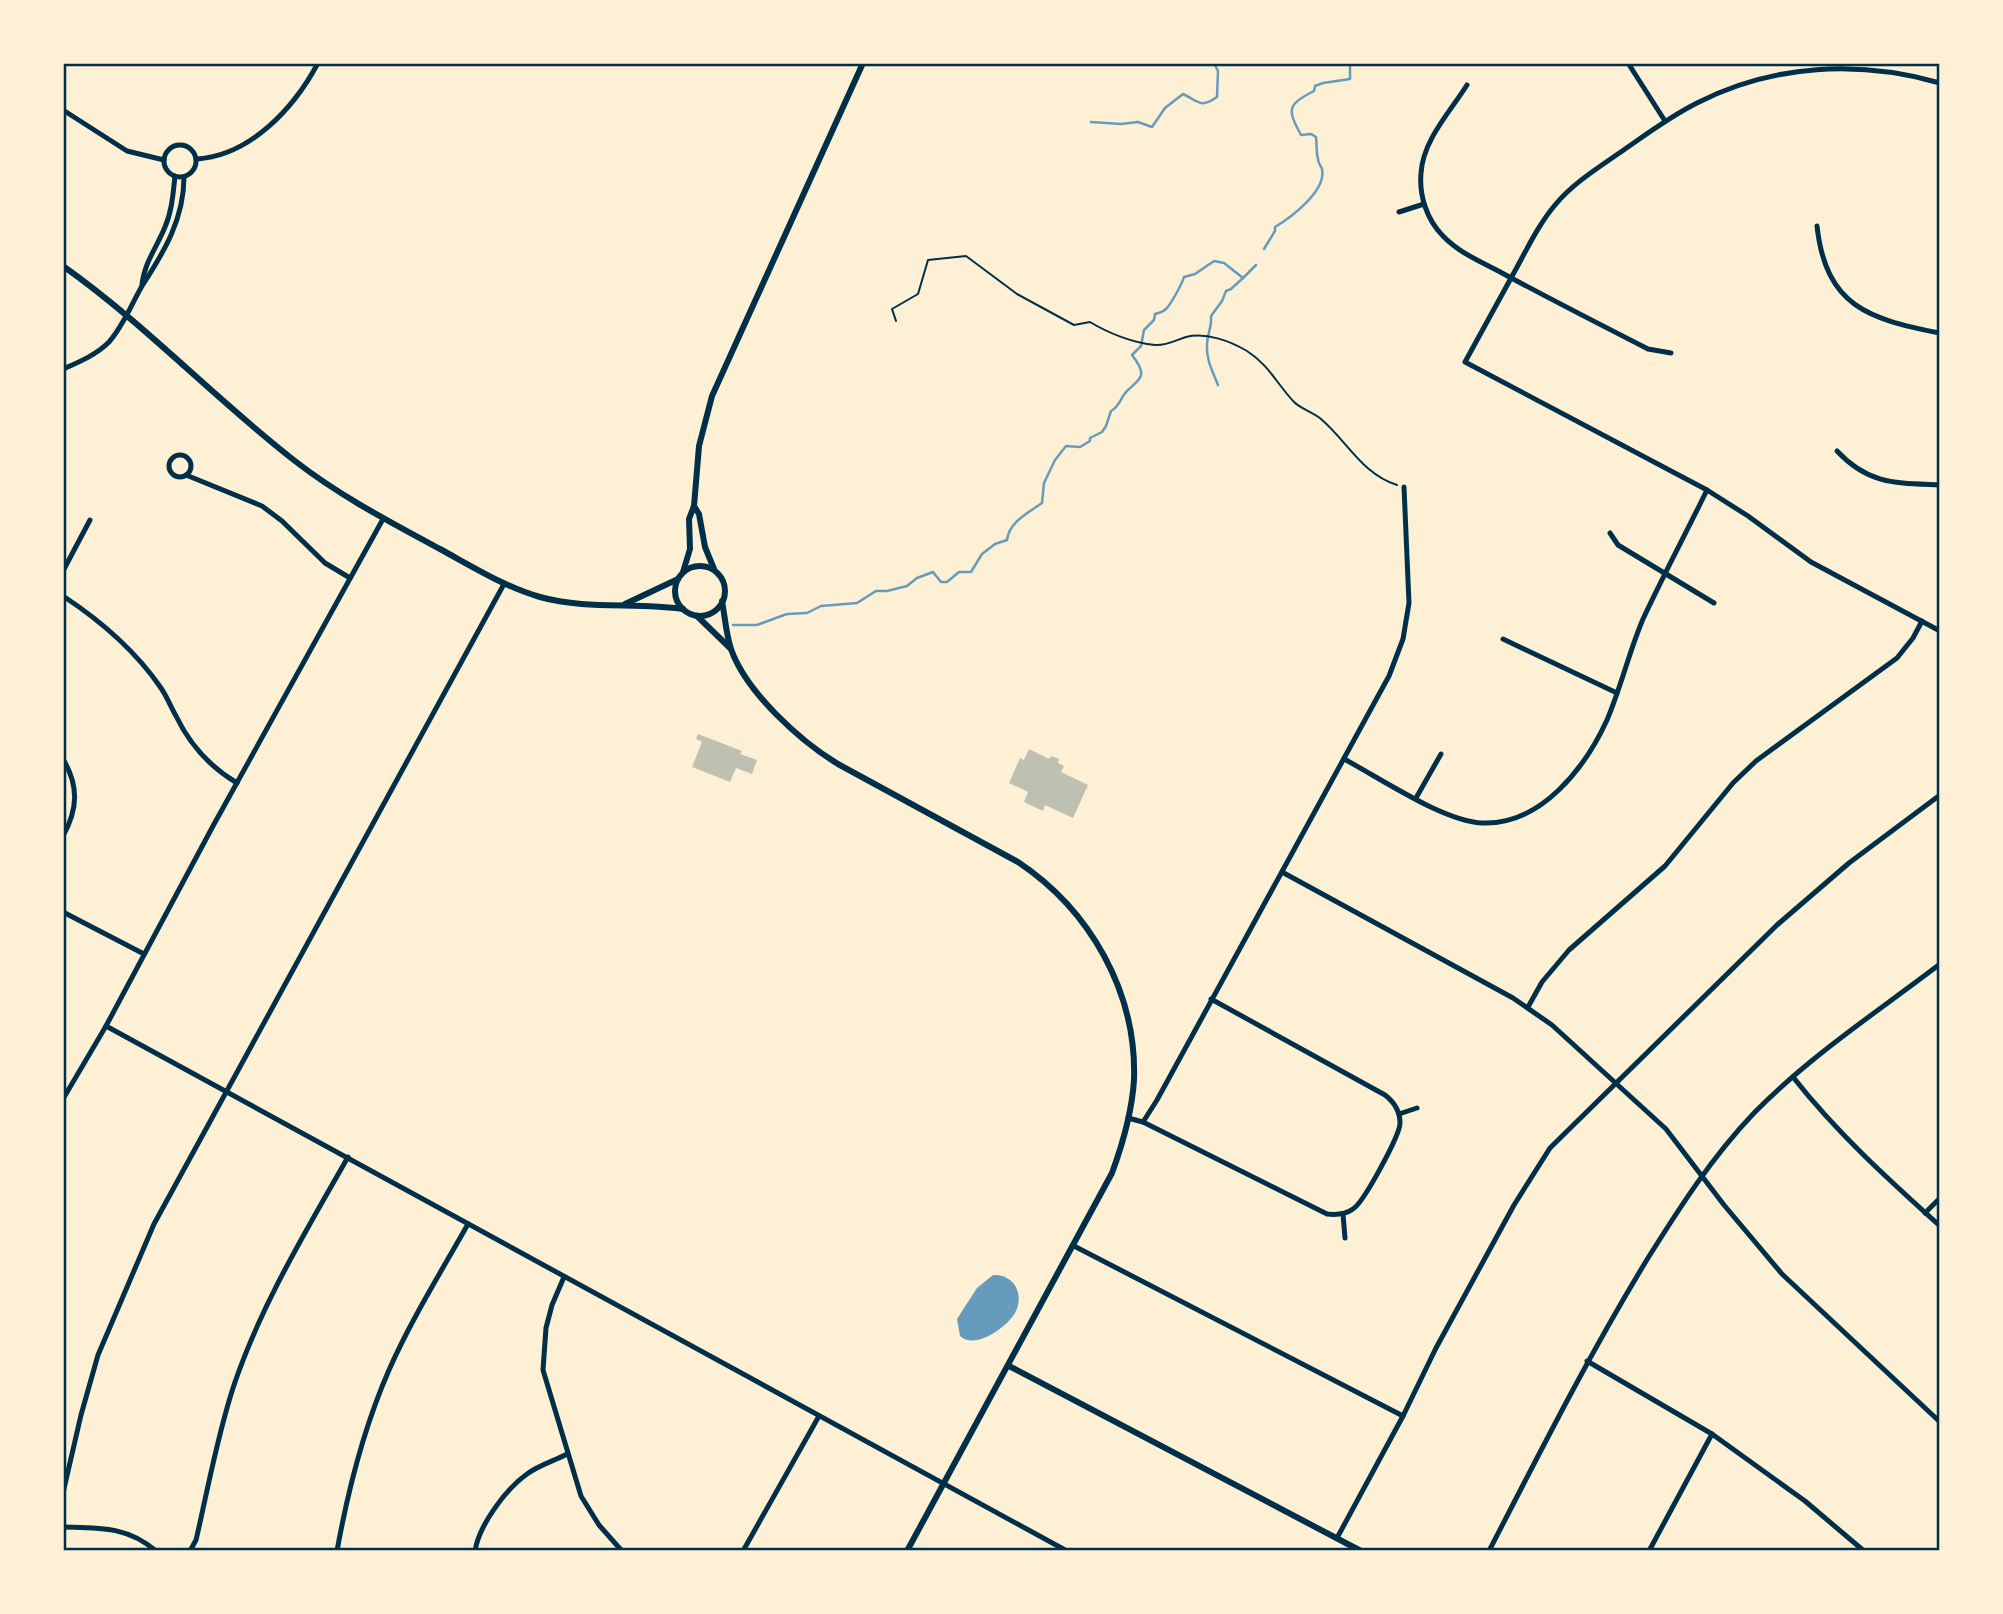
<svg xmlns="http://www.w3.org/2000/svg" width="2003" height="1614" viewBox="0 0 2003 1614" font-family="'Nunito Sans',sans-serif">
<rect width="100%" height="100%" fill="#fdf0d5"/>
<!-- water -->
<path fill="#669bbc" d="M 993,1275 C 1014,1274 1025,1294 1015,1313 C 1006,1328 975,1350 960,1336 L 957,1319 L 977,1288 Z"/>
<g fill="none" stroke-linecap="round" stroke-linejoin="round">
<!-- stream -->
<g stroke="#669bbc" stroke-width="2.5">
<path d="M 1091,122 L 1121,124 L 1138,122 L 1152,127 L 1165,108 L 1183,94 C 1198,101 1200,109 1217,97 L 1218,71 L 1214,63"/>
<path d="M 1264,249 L 1275,231 L 1275,227 C 1290,218 1327,191 1322,169 C 1321,166 1318,163 1318,159 C 1316,152 1317,145 1316,137 L 1311,134 L 1301,135 C 1287,109 1287,105 1314,91 L 1315,86 L 1323,83 L 1350,79 L 1350,63"/>
<path d="M 1218,385 C 1213,372 1206,360 1207,345 C 1207,333 1212,329 1211,316 L 1222,301 L 1226,291 L 1231,289 L 1243,278"/>
<path d="M 733,625 L 757,625 L 787,614 L 807,613 L 821,606 L 857,603 L 876,591 L 887,591 L 907,586 L 917,578 L 933,572 L 941,582 L 947,582 L 959,572 L 971,572 L 982,554 L 995,544 L 1007,540 C 1009,522 1028,513 1042,503 L 1044,483 L 1055,460 L 1066,446 L 1080,447 L 1090,441 L 1090,438 L 1102,432 L 1106,426 L 1111,411 C 1119,407 1120,399 1126,392 C 1140,378 1149,377 1132,355 L 1141,346 L 1144,330 L 1154,320 L 1155,314 C 1158,313 1163,312 1166,309 C 1171,304 1182,284 1184,277 L 1195,274 L 1214,261 L 1224,263 L 1243,278 L 1256,265"/>
</g>
</g>
<!-- building -->
<g fill="#bec0b2">
<polygon points="698,734 742,751 740,754 757,760 752,774 736,768 730,782 692,767 702,742 696,739"/>
<polygon points="1029,749 1049,759 1051,756 1059,759 1058,763 1064,766 1061,772 1088,785 1073,818 1045,805 1043,811 1024,802 1028,792 1009,783 1020,758 1024,760"/>
</g>
<g fill="none" stroke-linecap="round" stroke-linejoin="round">
<!-- path -->
<path stroke="#003049" stroke-width="2" d="M 896,321 L 892,309 L 918,294 L 928,260 L 966,256 L 1017,294 L 1074,325 L 1090,322 C 1108,333 1133,343 1155,345 C 1166,346 1176,340 1186,337 C 1206,332 1230,341 1247,351 C 1269,365 1277,384 1294,402 C 1301,409 1313,412 1321,419 C 1347,441 1362,474 1397,485"/>
<!-- minor -->
<g stroke="#003049" stroke-width="5">
<polyline points="1628,63 1665,121"/>
<path d="M 1940,83 C 1859,60 1773,64 1697,103 C 1671,116 1648,133 1625,149 C 1601,166 1574,182 1555,205 C 1539,224 1528,247 1516,269 C 1499,300 1482,331 1465,362 L 1707,490 L 1748,516 L 1811,562 L 1940,631"/>
<path d="M 1467,85 C 1450,112 1423,140 1421,173 C 1419,196 1427,220 1443,236 C 1459,253 1482,262 1502,273 C 1550,299 1599,324 1648,349 L 1671,353"/>
<polyline points="63,110 127,151 164,160"/>
<circle cx="180" cy="161" r="16"/>
<path d="M 197,159 C 251,155 294,108 318,63"/>
<polyline points="1399,212 1424,204"/>
<path d="M 1817,226 C 1826,307 1869,319 1940,333"/>
<path d="M 142,285 C 144,263 157,247 165,227 C 172,211 173,194 175,176"/>
<path d="M 63,369 C 79,362 96,355 109,342 C 124,325 131,305 142,286 C 164,252 184,219 184,177"/>
<path d="M 1837,451 C 1869,485 1896,483 1940,485"/>
<circle cx="180" cy="466" r="11"/>
<polyline points="186,475 262,506 282,521 325,563 350,578"/>
<polyline points="1610,533 1618,545 1714,603"/>
<polyline points="63,571 90,520"/>
<path d="M 63,596 C 101,621 135,650 161,688 C 167,697 171,707 176,716 C 190,745 210,767 237,783"/>
<polyline points="1503,639 1617,693"/>
<path d="M 63,759 C 79,786 78,809 63,836"/>
<path d="M 1344,759 C 1380,778 1444,822 1483,823 C 1541,825 1585,768 1607,720 C 1621,687 1629,652 1643,619 C 1663,576 1686,533 1707,490"/>
<polyline points="1416,798 1441,754"/>
<polyline points="1282,872 1513,998 1552,1025 1666,1129 1724,1205 1782,1274 1940,1422"/>
<polyline points="63,912 144,954"/>
<polyline points="1528,1007 1542,982 1569,950 1665,866 1733,783 1756,761 1897,658 1913,638 1922,621"/>
<polyline points="106,1026 1067,1551"/>
<path d="M 1793,1077 C 1837,1133 1888,1179 1940,1226"/>
<polyline points="63,1099 106,1026 213,826 383,519"/>
<polyline points="1399,1114 1417,1108"/>
<polyline points="1128,1118 1143,1122 1157,1100 1389,676 1403,639 1409,603 1404,487"/>
<path d="M 1143,1122 L 1327,1214 C 1336,1215 1346,1214 1353,1209 C 1364,1202 1400,1135 1400,1123 C 1400,1111 1394,1102 1385,1095 L 1211,999"/>
<polyline points="1925,1213 1940,1198"/>
<polyline points="1343,1214 1345,1238"/>
<polyline points="1074,1246 1403,1416"/>
<polyline points="564,1277 552,1305 546,1328 543,1370 581,1496 599,1525 622,1551"/>
<polyline points="1587,1361 1712,1434 1805,1501 1864,1551"/>
<polyline points="63,1493 81,1415 98,1355 154,1224 504,584"/>
<path d="M 63,1527 C 99,1528 127,1526 156,1551"/>
<polyline points="1337,1538 1403,1416 1436,1348 1514,1205 1550,1148 1777,925 1849,863 1940,795"/>
<path d="M 190,1551 L 196,1540 C 208,1489 217,1436 234,1385 C 261,1305 306,1231 348,1157"/>
<path d="M 337,1551 C 348,1490 364,1427 389,1370 C 411,1320 441,1272 468,1224"/>
<path d="M 475,1551 C 479,1525 506,1489 527,1474 C 539,1465 554,1461 567,1454"/>
<polyline points="743,1551 819,1416"/>
<path d="M 1489,1551 C 1540,1452 1590,1353 1648,1258 C 1680,1207 1712,1157 1754,1113 C 1810,1056 1877,1012 1940,964"/>
<polyline points="1649,1551 1712,1434"/>
</g>
<!-- tertiary -->
<g stroke="#003049" stroke-width="6">
<path d="M 63,266 C 145,324 215,399 295,461 C 340,496 390,522 440,549 C 473,567 505,587 540,597 C 587,610 636,602 683,609"/>
<polyline points="694,506 699,514 705,547 714,569"/>
<circle cx="700" cy="591" r="25"/>
<polyline points="683,572 690,549 689,519 694,506 699,446 712,396 863,63"/>
<path d="M 722,601 C 725,617 726,634 731,649 C 746,692 800,741 838,764 L 1018,862 C 1090,910 1137,992 1134,1080 C 1132,1111 1123,1143 1112,1173 L 907,1551"/>
<polyline points="625,604 678,579"/>
<polyline points="697,616 730,648"/>
<polyline points="1009,1366 1361,1551"/>
</g>
</g>
<!-- border -->
<rect width="2003" height="1614" fill="none" stroke="#fdf0d5" stroke-width="130"/>
<rect x="65" y="65" width="1873" height="1484" fill="none" stroke="#003049" stroke-width="2.5"/>
</svg>
